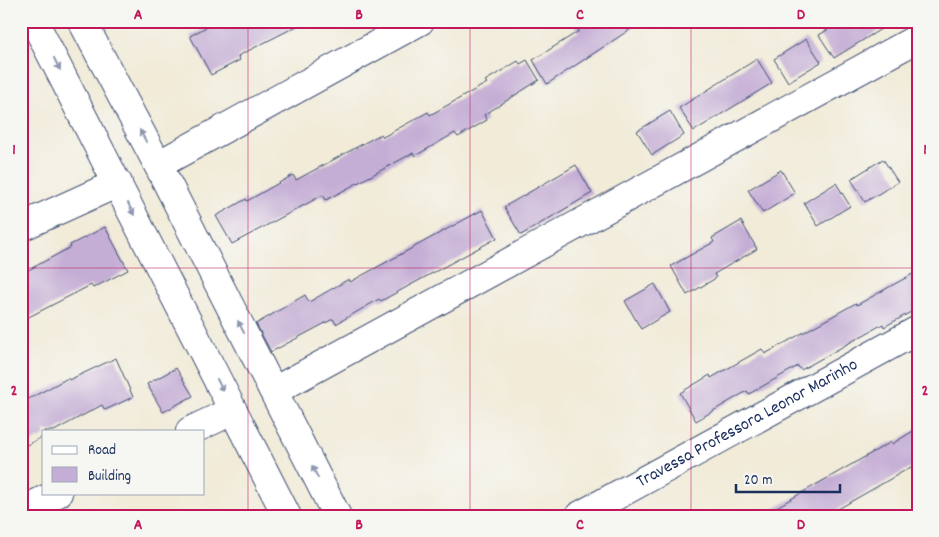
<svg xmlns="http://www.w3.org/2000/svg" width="939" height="537" viewBox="0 0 939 537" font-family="Dekko,sans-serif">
<rect width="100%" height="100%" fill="#f6f6f2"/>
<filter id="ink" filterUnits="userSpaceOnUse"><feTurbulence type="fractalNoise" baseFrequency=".02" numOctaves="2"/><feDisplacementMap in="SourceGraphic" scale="10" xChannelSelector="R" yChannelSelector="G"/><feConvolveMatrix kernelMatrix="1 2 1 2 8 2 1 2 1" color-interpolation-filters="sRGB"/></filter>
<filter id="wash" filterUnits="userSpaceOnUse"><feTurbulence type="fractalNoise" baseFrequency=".0096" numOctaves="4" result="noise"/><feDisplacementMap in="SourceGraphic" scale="20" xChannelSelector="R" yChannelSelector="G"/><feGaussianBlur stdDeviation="1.12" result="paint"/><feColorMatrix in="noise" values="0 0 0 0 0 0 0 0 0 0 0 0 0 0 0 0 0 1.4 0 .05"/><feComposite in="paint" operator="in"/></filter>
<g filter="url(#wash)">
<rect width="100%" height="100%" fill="#f1ebd8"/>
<g id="blocks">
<!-- building -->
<g fill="#c5aed5">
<polygon points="217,21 307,21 238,56 240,60 211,75 190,36"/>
<polygon points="572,21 643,21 547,84 533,60 579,31"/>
<polygon points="842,21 894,21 834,58 819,35"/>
<polygon points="806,39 821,62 788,82 774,59"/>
<polygon points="757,59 772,83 694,131 679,108"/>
<polygon points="527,60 539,80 484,115 487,120 458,137 455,133 415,156 413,153 326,200 323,195 232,244 216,216 246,199 247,201 293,175 296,180 381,134 383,137 428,112 430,115 487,83 485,81 518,61 520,64"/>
<polygon points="670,111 684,135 652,155 637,131"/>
<polygon points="883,159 898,182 865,202 851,179"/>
<polygon points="576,165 592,193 521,235 504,207"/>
<polygon points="781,170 795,193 763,213 748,190"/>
<polygon points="836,183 850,206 818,226 804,203"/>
<polygon points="482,210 497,238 381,301 379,299 336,324 333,319 271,352 256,324 305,295 309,302 349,279 350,282"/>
<polygon points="741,221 757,249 714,274 716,278 687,295 671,266 714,242 712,238"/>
<polygon points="105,227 128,270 93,288 91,285 21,321 21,274 71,247 70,245"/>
<polygon points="918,271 918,308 884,327 883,324 801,370 798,366 749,394 747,391 696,421 680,393 710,375 711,378 762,349 765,354 856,303 857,305"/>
<polygon points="655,284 670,312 641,329 625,301"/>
<polygon points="116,358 133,397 105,410 102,405 54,431 44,431 44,436 21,448 21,403 68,378 69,380"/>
<polygon points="176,368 193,396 163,412 147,384"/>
<polygon points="918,428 918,463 826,516 761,516 891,442 892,444"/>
</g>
</g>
</g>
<g filter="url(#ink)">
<use href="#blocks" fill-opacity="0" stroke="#3b4b70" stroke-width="1"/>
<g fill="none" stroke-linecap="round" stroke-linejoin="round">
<!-- minor casing -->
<g stroke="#3b4b70" stroke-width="30">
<g id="minor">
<polyline points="158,165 420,21"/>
<polyline points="21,227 118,183"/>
<polyline points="274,391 918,38"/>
<polyline points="190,431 232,411"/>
<polyline points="21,511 58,493"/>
<path id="s1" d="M 579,516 L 918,330"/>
</g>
</g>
<!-- tertiary casing -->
<g stroke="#3b4b70" stroke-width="30">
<g id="tertiary">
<polyline points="34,21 287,516"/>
<polyline points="82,21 158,165 337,516"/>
</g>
</g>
<!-- minor -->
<use href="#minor" stroke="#fff" stroke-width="28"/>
<!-- tertiary -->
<use href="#tertiary" stroke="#fff" stroke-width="28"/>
</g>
<!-- one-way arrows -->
<defs><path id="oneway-solid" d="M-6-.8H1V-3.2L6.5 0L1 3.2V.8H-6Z" transform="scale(1.25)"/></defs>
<g fill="#8d97ae">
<use href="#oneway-solid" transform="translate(57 64) rotate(63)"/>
<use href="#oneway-solid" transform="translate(143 136) rotate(-118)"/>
<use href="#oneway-solid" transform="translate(131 209) rotate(63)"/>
<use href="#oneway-solid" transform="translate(241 327) rotate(-117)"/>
<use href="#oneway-solid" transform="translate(220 385) rotate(63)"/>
<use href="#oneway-solid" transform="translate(315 472) rotate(-117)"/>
</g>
</g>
<!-- grid -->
<path fill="none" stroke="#c2185b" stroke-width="1" stroke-opacity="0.55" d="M 248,21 L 248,516M 470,21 L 470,516M 691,21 L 691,516M 21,268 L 918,268"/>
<g text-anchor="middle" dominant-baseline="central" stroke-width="4" stroke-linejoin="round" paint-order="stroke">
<!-- street labels -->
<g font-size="18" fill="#1b2f5e" stroke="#f6f6f2">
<text stroke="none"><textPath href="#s1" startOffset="192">Travessa Professora Leonor Marinho</textPath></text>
</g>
</g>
<!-- margin -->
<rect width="939" height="537" fill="none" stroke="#f6f6f2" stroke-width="55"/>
<!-- legend -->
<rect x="42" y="430" width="162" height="65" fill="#f6f6f2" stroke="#9ea6b7"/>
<rect x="52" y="446" width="25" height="8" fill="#ffffff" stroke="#9ea6b7"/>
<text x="88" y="454" font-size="15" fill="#1b2f5e">Road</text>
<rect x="52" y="467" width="25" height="15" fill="#c5aed5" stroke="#9ea6b7"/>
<text x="88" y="480" font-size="15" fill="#1b2f5e">Building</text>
<!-- scale -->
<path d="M736 484v8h104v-8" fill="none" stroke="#1b2f5e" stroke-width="2.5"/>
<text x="744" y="484" font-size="15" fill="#1b2f5e" stroke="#f6f6f2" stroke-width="4" paint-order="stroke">20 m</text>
<rect x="28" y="28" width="884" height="482" fill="none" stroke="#c2185b" stroke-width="2"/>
<g font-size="16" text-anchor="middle" font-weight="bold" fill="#c2185b">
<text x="138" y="19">A</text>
<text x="359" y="19">B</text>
<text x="580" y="19">C</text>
<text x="801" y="19">D</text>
<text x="14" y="154">1</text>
<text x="925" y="154">1</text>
<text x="14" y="395">2</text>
<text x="925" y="395">2</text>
<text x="138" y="529">A</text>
<text x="359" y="529">B</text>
<text x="580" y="529">C</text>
<text x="801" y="529">D</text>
</g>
</svg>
